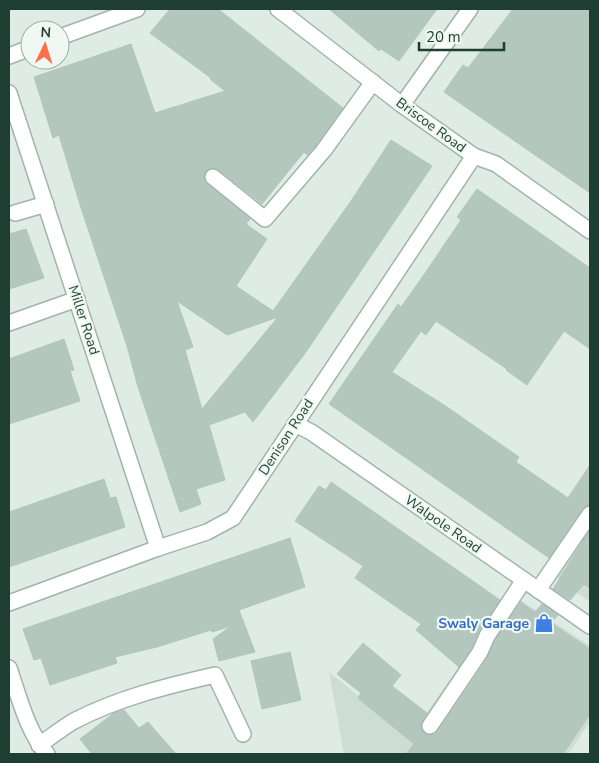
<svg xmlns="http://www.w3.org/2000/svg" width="599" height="763" viewBox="0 0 599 763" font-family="'Nunito Sans',sans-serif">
<rect width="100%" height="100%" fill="#dfece5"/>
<!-- built -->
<g fill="#cddcd4">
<polygon points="590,523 590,602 554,576"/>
<polygon points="511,594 590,646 590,722 568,754 344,754 329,672 409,737"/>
</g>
<!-- building -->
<g fill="#b4c7be" stroke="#b0c6bc" fill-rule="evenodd">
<path d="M 170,9 L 218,9 L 343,108 L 317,144 L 307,155 L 304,152 L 262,204 L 218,169 L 210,168 L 204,175 L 204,180 L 207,184 L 250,219 L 246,224 L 267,239 L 236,286 L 273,311 L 351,201 L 391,140 L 432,166 L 306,352 L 253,422 L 245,412 L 209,425 L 225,480 L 196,489 L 201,504 L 180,512 L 138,387 L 127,346 L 81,208 L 59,135 L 53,138 L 34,77 L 131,44 L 155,113 L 225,91 L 210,79 L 211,78 L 150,33 ZM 177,301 L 227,335 L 278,317 L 202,409 L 185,350 L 193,347 Z"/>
<polygon points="329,9 437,9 399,61 381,49 379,51"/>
<polygon points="513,9 590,9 590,193 444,92 463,65 468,68"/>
<polygon points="477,189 590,268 590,349 564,331 527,385 506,370 507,369 436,321 426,335 421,331 392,372 447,407 519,457 516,462 568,498 590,465 590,505 582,509 549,558 329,404 398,304 401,307 421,279 461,220 457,217"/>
<polygon points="26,229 44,278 9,289 9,234"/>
<polygon points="64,339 74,370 70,371 80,401 9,424 9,359"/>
<polygon points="104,479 110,498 116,497 125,527 9,567 9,512"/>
<polygon points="331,482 500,600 479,631 472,647 459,667 416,630 421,624 355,578 363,566 295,521 319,486 326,490"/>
<polygon points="590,530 590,588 584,584 570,600 553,589"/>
<polygon points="290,538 305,587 239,610 255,652 219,661 213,639 231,626 212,632 211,630 157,647 115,657 117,663 50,685 41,658 34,660 23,629"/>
<polygon points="521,602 535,612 542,604 558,615 551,623 590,649 590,714 563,754 406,754 414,744 358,698 361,693 337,674 363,643 401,675 392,686 427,713 422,721 421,730 425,734 434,735 438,731 473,680 488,657 495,640"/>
<polygon points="290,652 301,700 262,709 251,661"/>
<polygon points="124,710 139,728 148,722 176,754 92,754 80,739 114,713"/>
</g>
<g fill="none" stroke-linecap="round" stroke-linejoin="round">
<!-- minor casing -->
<g stroke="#a1b4ac" stroke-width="18">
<g id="minor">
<polyline points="278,9 402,105 474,156 496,164 590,231"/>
<polyline points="60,37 137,9"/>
<polyline points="9,56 30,48"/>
<polyline points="9,93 158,548"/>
<polyline points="402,105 470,9"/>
<polyline points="213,177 265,219 324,150 373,82"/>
<polyline points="15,213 46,204"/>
<polyline points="9,323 77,299"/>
<polyline points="295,424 311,432 590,626"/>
<polyline points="538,590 590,514"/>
<polyline points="9,603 158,548 207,532 233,518 474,156"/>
<path d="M 9,668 C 19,697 27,731 47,754"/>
<polyline points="430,726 480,652 487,636 524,580"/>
<path d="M 39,745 C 51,737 62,728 74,721 C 118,698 167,686 215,675 L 243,734"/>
</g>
</g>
<!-- minor -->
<use href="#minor" stroke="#fff" stroke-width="15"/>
</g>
<!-- icons -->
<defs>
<g id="shop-bare" transform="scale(1.5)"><path d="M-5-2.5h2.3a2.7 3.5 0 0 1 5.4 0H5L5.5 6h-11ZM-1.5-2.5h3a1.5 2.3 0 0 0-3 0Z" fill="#3f7fe0" stroke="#eff8f3" stroke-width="2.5" paint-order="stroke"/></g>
</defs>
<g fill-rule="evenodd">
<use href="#shop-bare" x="544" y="623"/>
</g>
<g text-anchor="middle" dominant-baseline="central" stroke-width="4.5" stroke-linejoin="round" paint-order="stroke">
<!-- street labels -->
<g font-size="14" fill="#1e3e34" stroke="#eff8f3">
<text transform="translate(431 125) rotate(36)">Briscoe Road</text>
<text transform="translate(84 320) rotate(72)">Miller Road</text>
<text transform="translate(286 437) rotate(-57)">Denison Road</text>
<text transform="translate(443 524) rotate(35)">Walpole Road</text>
</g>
<!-- shop labels -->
<g font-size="14" font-weight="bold" fill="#366cbe" stroke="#eff8f3" text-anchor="end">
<text x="529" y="623">Swaly Garage</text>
</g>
</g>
<!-- border -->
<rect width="599" height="763" fill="none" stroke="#1e3e34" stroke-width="20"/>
<!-- north arrow -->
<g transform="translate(45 45) rotate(4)"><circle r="24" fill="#eff8f3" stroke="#9baea7"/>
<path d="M0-4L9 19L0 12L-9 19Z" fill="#ff6d4a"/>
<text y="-8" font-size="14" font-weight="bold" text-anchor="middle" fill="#1e3e34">N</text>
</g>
<!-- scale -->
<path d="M419 42v8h85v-8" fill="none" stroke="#1e3e34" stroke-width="2.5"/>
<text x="426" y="42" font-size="15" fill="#1e3e34" stroke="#eff8f3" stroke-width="4" paint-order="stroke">20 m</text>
</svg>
